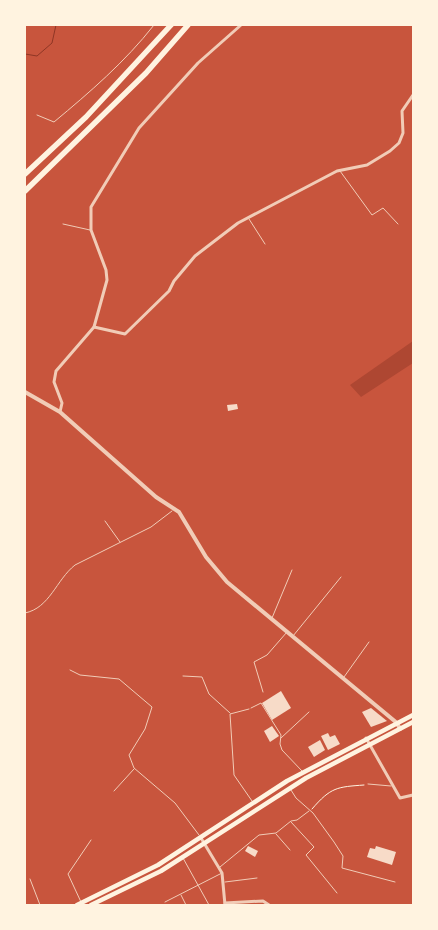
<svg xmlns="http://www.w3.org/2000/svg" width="438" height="930" viewBox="0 0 438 930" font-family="Jost,sans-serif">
<rect width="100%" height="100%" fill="#c8553d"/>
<!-- green -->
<polygon fill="#ae4732" points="413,341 413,363 361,397 350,385"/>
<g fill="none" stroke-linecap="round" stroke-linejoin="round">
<!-- stream -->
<polyline stroke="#8f3625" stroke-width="1" points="25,54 37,56 52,43 56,25"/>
</g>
<!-- building -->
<g fill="#f7dbc8">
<polygon points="237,404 238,409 228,411 227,405"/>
<polygon points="281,691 291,708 272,720 262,703"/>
<polygon points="371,708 387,721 371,727 362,712"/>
<polygon points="272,726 279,736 270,742 264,731"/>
<polygon points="328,733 330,737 335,735 340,744 328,750 321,736"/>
<polygon points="320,740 325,750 314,757 308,747"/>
<polygon points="248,846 258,851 255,857 245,851"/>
<polygon points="376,846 396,852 392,865 367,857 370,848 375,849"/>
</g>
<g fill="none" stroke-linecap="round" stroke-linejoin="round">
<!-- path -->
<path stroke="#fff3e0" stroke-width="1" d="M 312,809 C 331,787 337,787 364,785"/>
<!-- service -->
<g stroke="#f1ccb7" stroke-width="1">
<path d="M 37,115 L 54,122 C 90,92 125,62 154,25"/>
<polyline points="340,171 372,215 383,208 398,224"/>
<polyline points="249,219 265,244"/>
<polyline points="63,224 90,230"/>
<polyline points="105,521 120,542"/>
<path d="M 25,613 C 50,608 56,580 75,565 L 151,527 L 172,511"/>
<polyline points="272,618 292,570"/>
<polyline points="293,636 341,577"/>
<polyline points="70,670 80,675 119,679 152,707 145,729 129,755 134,768 175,803 199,835"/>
<polyline points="183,676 202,677 209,694 230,713"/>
<polyline points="344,677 369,642"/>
<polyline points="263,692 254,662 267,655 287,632"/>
<polyline points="251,708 261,703 281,735 280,744 282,750 302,771"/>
<polyline points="249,709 230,714 234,775 252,801"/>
<polyline points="281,738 309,712"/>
<polyline points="368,784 391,786"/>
<polyline points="291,790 296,798 313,813 334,842 343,856 342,868 395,882"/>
<polyline points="114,791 134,769"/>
<polyline points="291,822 314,847 306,855 337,893"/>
<polyline points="276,834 290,850"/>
<polyline points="183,858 209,905"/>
<polyline points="220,867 259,835 276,833 291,821 297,820 309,811"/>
<polyline points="30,879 40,905"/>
<polyline points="225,882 257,878"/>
<polyline points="181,895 186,905"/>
<polyline points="81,902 68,874 91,840"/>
<polyline points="165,902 222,873"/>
</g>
<!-- minor -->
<g stroke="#f1ccb7" stroke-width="3">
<polyline points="94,327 125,334 169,291 174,281 195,256 238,223 337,171 367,165 390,151 399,143 403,133 402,111 413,95"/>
<polyline points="60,412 62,403 54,382 56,371 94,327 107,280 106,270 91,230 91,207 139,128 198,63 241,25"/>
<polyline points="366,738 400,798 413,795"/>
<polyline points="201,838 222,873 225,905"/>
<polyline points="225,903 263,901 269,905"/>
</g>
<!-- tertiary -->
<polyline stroke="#f1ccb7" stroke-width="4" points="25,392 60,412 156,497 179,512 206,557 227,582 397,723 400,729"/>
<!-- secondary -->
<g stroke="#fff3e0" stroke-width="4.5">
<polyline points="77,905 158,865 287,781 413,715"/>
<polyline points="91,905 161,871 306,778 413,722"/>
</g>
<!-- motorway -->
<g stroke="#fff3e0" stroke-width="5.5">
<polyline points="25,174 86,117 171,25"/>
<polyline points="25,191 146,73 188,25"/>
</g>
</g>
<!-- border -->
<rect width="438" height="930" fill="none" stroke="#fff3e0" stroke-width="52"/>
</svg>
